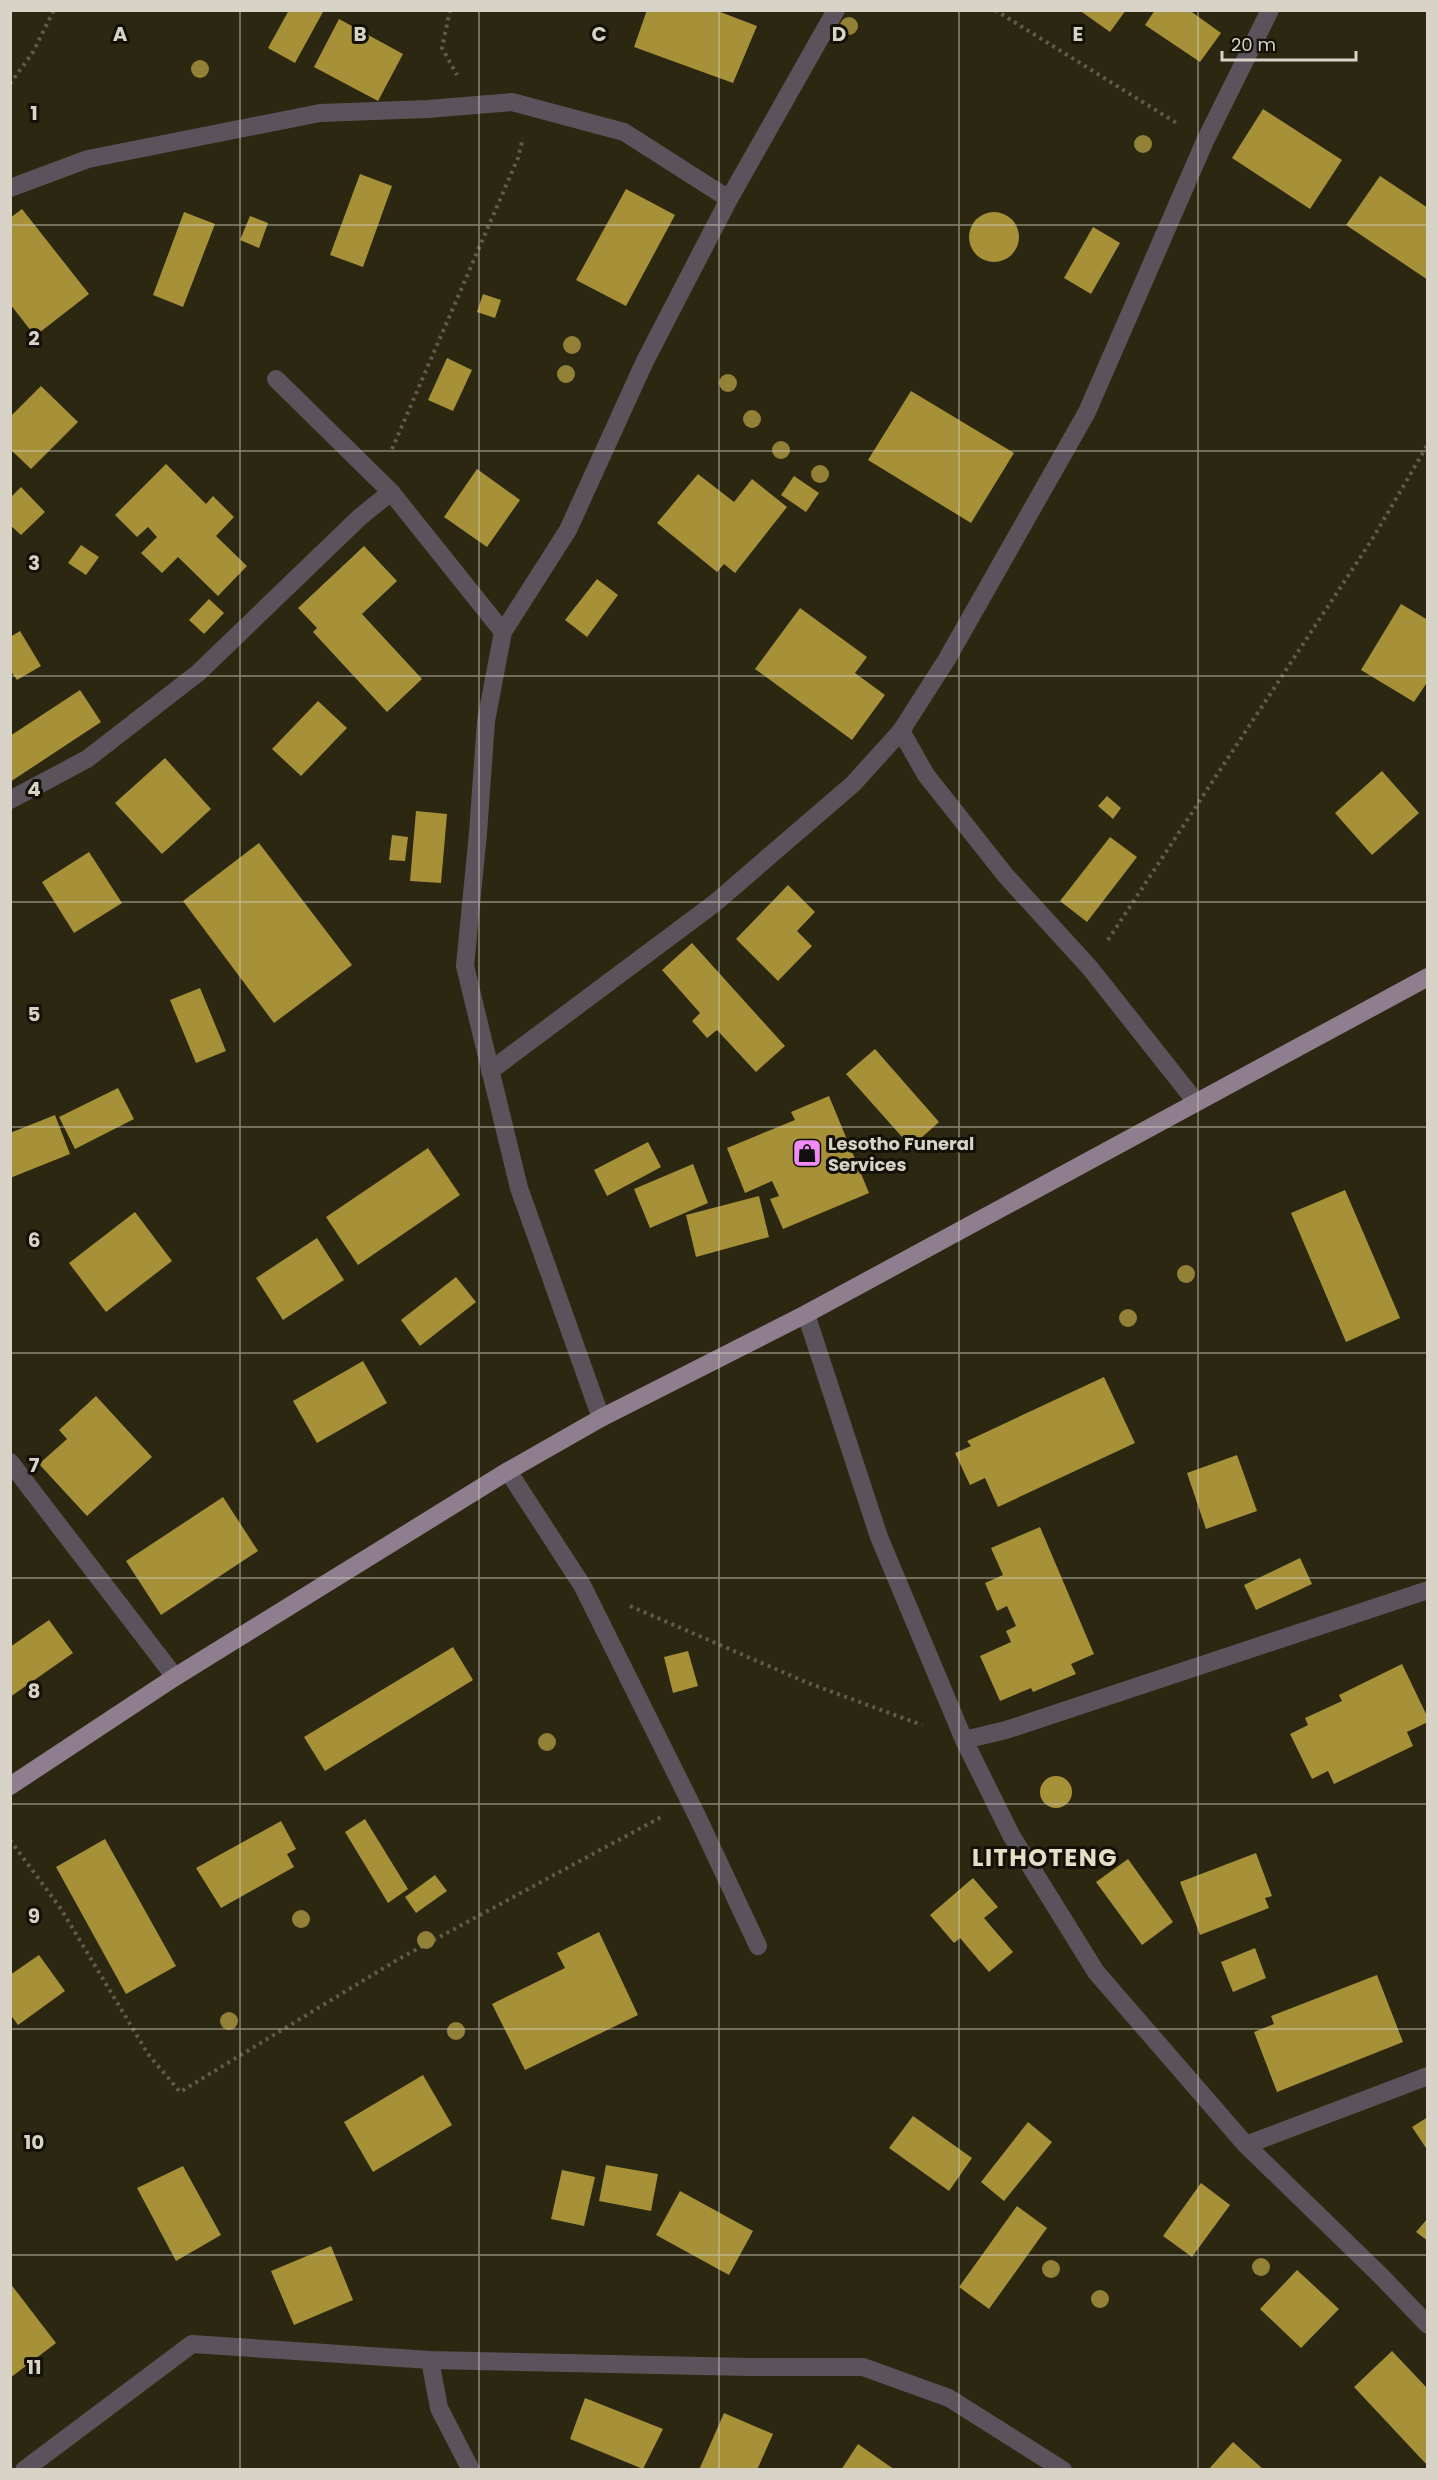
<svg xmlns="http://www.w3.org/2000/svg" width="1438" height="2480" viewBox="0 0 1438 2480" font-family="Poppins,sans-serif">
<rect width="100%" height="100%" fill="#2c2711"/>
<!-- building -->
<g fill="#a69139">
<polygon points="289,10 324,10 295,63 268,48"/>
<polygon points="647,10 715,10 757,26 733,83 634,47"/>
<polygon points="1079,10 1126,10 1110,32"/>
<polygon points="1155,10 1189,10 1221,33 1200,62 1145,25"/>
<polygon points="339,19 403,54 378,101 314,67"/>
<polygon points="1263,109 1342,160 1310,209 1232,158"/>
<polygon points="360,174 392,186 363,267 330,255"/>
<polygon points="1380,176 1428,208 1428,280 1346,225"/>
<polygon points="626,189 675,215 626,306 576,280"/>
<polygon points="22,209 89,294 35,336 10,304 10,218"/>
<circle cx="994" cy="237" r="25"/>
<polygon points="184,212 215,224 183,307 153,295"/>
<polygon points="250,216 268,223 259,248 240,240"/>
<polygon points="1093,227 1120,243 1091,294 1064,278"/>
<polygon points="483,294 501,300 495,318 477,312"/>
<polygon points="447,358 472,370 453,411 428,400"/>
<polygon points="41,386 78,422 31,469 10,449 10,417"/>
<polygon points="911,391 1014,453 971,523 868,460"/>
<polygon points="166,464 206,504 213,496 234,517 216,536 247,566 218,596 178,557 162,573 141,553 157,537 148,527 137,537 115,515"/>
<polygon points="477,469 520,500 487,547 444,517"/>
<polygon points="698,474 734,502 752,479 787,507 735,573 724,564 717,572 657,523"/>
<polygon points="794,476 819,493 806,512 781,495"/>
<polygon points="21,487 45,512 21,535 10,525 10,498"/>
<polygon points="81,545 99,557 86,575 68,563"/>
<polygon points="364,546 397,581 362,614 422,679 387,712 313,632 317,628 298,608"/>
<polygon points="597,579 618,595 587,637 565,620"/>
<polygon points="209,599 224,613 204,634 189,620"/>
<polygon points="1401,604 1428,620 1428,681 1414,702 1361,670"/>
<polygon points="800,608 867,657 855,673 885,695 852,740 755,669"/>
<polygon points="20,631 41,666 17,680 10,670 10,637"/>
<polygon points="80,690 101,722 10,782 10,736"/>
<polygon points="318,701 347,728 301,776 272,749"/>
<polygon points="165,758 211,809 162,854 115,803"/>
<polygon points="1382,771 1419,813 1372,855 1335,813"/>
<polygon points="1107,796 1121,808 1113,819 1098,806"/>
<polygon points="416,811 447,814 441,883 410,881"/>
<polygon points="392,835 408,837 405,861 389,860"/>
<polygon points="1110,837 1137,857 1087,922 1060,901"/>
<polygon points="259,843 352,965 274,1023 183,901"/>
<polygon points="89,852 122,903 74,933 42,882"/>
<polygon points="788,885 815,912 797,931 812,946 778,981 736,939"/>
<polygon points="692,943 785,1046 756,1072 717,1030 707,1038 692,1021 700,1013 662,970"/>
<polygon points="200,988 226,1051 196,1063 170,1000"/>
<polygon points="875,1049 939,1122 911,1147 846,1074"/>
<polygon points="118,1088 134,1119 75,1149 59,1117"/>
<polygon points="829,1096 869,1193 783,1229 770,1199 779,1196 772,1181 745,1193 727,1148 795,1120 791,1112"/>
<polygon points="55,1115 70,1154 10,1178 10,1133"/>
<polygon points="648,1142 661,1167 607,1196 594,1170"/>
<polygon points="428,1148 460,1195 358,1265 326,1217"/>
<polygon points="693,1164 708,1203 650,1228 634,1189"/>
<polygon points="1345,1190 1400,1318 1346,1342 1291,1213"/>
<polygon points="759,1196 769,1237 696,1257 686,1215"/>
<polygon points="135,1212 172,1261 106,1312 69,1263"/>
<polygon points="317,1238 344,1280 283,1320 256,1278"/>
<polygon points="456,1277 476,1302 420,1346 401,1320"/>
<polygon points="363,1361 387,1403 317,1443 293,1401"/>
<polygon points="1104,1377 1135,1443 998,1507 985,1478 970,1485 955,1453 971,1446 967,1441"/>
<polygon points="96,1396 152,1457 87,1516 39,1464 67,1439 59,1430"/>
<polygon points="1237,1455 1257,1511 1206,1529 1187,1473"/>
<polygon points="223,1497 258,1551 161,1615 126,1561"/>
<polygon points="1040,1527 1094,1654 1071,1664 1076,1674 1033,1692 1031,1688 1000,1701 980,1656 1011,1642 1006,1631 1016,1626 1007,1606 997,1611 985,1583 1003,1575 991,1548"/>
<polygon points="1300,1558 1312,1584 1256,1610 1244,1585"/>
<polygon points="49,1620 73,1653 10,1697 10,1647"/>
<polygon points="453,1647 473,1680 325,1771 304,1737"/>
<polygon points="688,1651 698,1686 673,1693 664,1657"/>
<polygon points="1402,1664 1428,1718 1428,1722 1407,1732 1413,1746 1334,1784 1328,1771 1312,1779 1290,1734 1308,1725 1305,1718 1342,1701 1339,1695"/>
<circle cx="1056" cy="1792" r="16"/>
<polygon points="365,1819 408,1889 388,1903 345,1832"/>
<polygon points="281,1821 296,1849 287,1854 294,1867 221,1908 196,1868"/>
<polygon points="105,1839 176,1966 126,1994 56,1867"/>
<polygon points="1256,1853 1272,1896 1265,1898 1269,1908 1200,1935 1180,1882"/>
<polygon points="1128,1859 1173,1922 1142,1945 1096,1882"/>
<polygon points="435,1875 447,1891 416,1913 405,1897"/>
<polygon points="973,1878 998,1907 984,1918 1013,1952 989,1972 960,1938 954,1943 930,1915"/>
<polygon points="599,1932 638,2015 525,2070 492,2004 565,1968 557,1953"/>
<polygon points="1255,1948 1266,1978 1233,1992 1221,1962"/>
<polygon points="39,1955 65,1991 18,2025 10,2014 10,1975"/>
<polygon points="1377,1975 1403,2042 1277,2092 1254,2032 1274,2024 1271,2016"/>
<polygon points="423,2075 452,2125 373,2172 344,2122"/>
<polygon points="913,2116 972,2158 949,2191 889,2148"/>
<polygon points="1428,2117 1428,2151 1412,2127"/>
<polygon points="1028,2122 1052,2142 1004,2201 981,2182"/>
<polygon points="606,2165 658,2174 651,2211 599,2201"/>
<polygon points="183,2166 221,2235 176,2261 137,2188"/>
<polygon points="562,2170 595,2177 584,2226 551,2219"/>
<polygon points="1201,2183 1230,2205 1192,2257 1163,2236"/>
<polygon points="680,2191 753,2231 729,2275 656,2235"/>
<polygon points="1017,2206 1047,2228 989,2309 959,2287"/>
<polygon points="1428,2218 1428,2241 1416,2232"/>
<polygon points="331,2246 353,2300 294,2325 271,2271"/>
<polygon points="1297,2270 1339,2309 1301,2348 1260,2309"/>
<polygon points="10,2283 56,2343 10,2378"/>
<polygon points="1392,2351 1428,2389 1428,2466 1354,2387"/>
<polygon points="585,2398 663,2429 643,2469 570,2439"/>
<polygon points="724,2413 773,2434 757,2470 699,2470"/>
<polygon points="1233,2442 1264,2470 1208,2470"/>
<polygon points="858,2444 895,2470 841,2470"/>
</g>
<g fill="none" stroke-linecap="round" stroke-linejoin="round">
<!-- path -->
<g stroke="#615c49" stroke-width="4" stroke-dasharray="3 4.5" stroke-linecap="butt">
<polyline points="450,10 442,48 457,75"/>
<polyline points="995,10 1178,124"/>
<polyline points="10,84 33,52 54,10"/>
<polyline points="392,449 518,158 523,138"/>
<polyline points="1108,940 1373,538 1428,444"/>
<polyline points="630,1606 808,1683 922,1725"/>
<polyline points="10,1840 61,1909 148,2054 180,2092 397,1960 663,1816"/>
</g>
<!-- minor -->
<g stroke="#5b535b" stroke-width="18">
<polyline points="10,188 88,159 320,113 428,109 512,102 624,132 729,199"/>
<polyline points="276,379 391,492 503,632"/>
<polyline points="10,800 87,759 198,673 360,517 391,492"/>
<polyline points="490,1071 715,903 853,784 901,731"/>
<polyline points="1196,1102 1090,968 1006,876 926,775 901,731 947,659 1087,412 1205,141 1270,10"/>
<polyline points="806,1314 879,1537 964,1740 1011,1835 1096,1972 1246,2145 1381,2276 1428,2325"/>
<polyline points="601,1418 519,1188 465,966 478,833 486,721 503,632 568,530 645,361 729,199 836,10"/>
<polyline points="10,1462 175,1677"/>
<polyline points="508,1471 582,1585 697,1816 758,1946"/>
<polyline points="964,1740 1006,1730 1428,1590"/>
<polyline points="1246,2145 1428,2076"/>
<polyline points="430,2360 439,2408 471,2470"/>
<polyline points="24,2470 192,2344 430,2360 749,2367 863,2367 949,2398 1063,2470"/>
</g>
<!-- major -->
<polyline stroke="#8e7e8e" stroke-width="18" points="10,1786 175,1677 508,1471 601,1418 806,1314 1428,977"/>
</g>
<!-- trees -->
<g fill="#928136">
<circle cx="849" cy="26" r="9"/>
<circle cx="200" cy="69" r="9"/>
<circle cx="1143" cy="144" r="9"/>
<circle cx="572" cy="345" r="9"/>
<circle cx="566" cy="374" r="9"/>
<circle cx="728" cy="383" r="9"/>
<circle cx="752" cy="419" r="9"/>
<circle cx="781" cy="450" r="9"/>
<circle cx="820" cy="474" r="9"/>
<circle cx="1186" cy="1274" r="9"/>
<circle cx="1128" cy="1318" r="9"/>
<circle cx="547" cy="1742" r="9"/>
<circle cx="301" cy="1919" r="9"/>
<circle cx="426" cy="1940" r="9"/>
<circle cx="229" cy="2021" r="9"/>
<circle cx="456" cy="2031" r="9"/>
<circle cx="1261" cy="2267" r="9"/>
<circle cx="1051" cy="2269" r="9"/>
<circle cx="1100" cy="2299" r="9"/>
</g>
<!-- grid -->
<path fill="none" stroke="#d7d4c7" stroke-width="1.5" stroke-opacity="0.55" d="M 240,10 L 240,2470M 479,10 L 479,2470M 719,10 L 719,2470M 959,10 L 959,2470M 1198,10 L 1198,2470M 10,225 L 1428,225M 10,451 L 1428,451M 10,676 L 1428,676M 10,902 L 1428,902M 10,1127 L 1428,1127M 10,1353 L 1428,1353M 10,1578 L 1428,1578M 10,1804 L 1428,1804M 10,2029 L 1428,2029M 10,2255 L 1428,2255"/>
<!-- icons -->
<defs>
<g id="shop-square" transform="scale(1.5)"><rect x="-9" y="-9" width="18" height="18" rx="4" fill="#f18af4" stroke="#121007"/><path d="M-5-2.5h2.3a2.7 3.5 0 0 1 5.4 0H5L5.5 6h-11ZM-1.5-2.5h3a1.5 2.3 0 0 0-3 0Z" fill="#111"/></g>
</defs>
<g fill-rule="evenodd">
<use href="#shop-square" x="807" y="1153"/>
</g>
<g text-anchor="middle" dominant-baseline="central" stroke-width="6" stroke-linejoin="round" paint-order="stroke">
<!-- poi labels -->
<g font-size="18" font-weight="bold" fill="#d7d4c7" stroke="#121007" text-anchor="start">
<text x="828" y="1143">Lesotho Funeral<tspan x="828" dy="21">Services</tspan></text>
</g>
<!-- district labels -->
<g font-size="24" font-weight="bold" letter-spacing="1.5" fill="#e4dec4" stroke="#121007">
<text x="1045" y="1857">LITHOTENG</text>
</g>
</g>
<g font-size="20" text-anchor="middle" font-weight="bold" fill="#d7d4c7" stroke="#121007" stroke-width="6" stroke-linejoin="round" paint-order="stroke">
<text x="120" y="41">A</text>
<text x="360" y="41">B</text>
<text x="599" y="41">C</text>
<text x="839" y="41">D</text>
<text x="1078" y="41">E</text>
<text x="34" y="120">1</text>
<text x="34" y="345">2</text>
<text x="34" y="570">3</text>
<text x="34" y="796">4</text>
<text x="34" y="1021">5</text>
<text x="34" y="1247">6</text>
<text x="34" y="1472">7</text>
<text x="34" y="1698">8</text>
<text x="34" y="1923">9</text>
<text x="34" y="2149">10</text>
<text x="34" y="2374">11</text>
</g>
<!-- border -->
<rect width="1438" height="2480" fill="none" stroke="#d7d4c7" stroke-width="24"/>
<!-- scale -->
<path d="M1222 51v9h134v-9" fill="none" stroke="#d7d4c7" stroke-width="3"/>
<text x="1231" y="51" font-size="18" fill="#d7d4c7" stroke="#121007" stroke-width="4.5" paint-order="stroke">20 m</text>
</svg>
